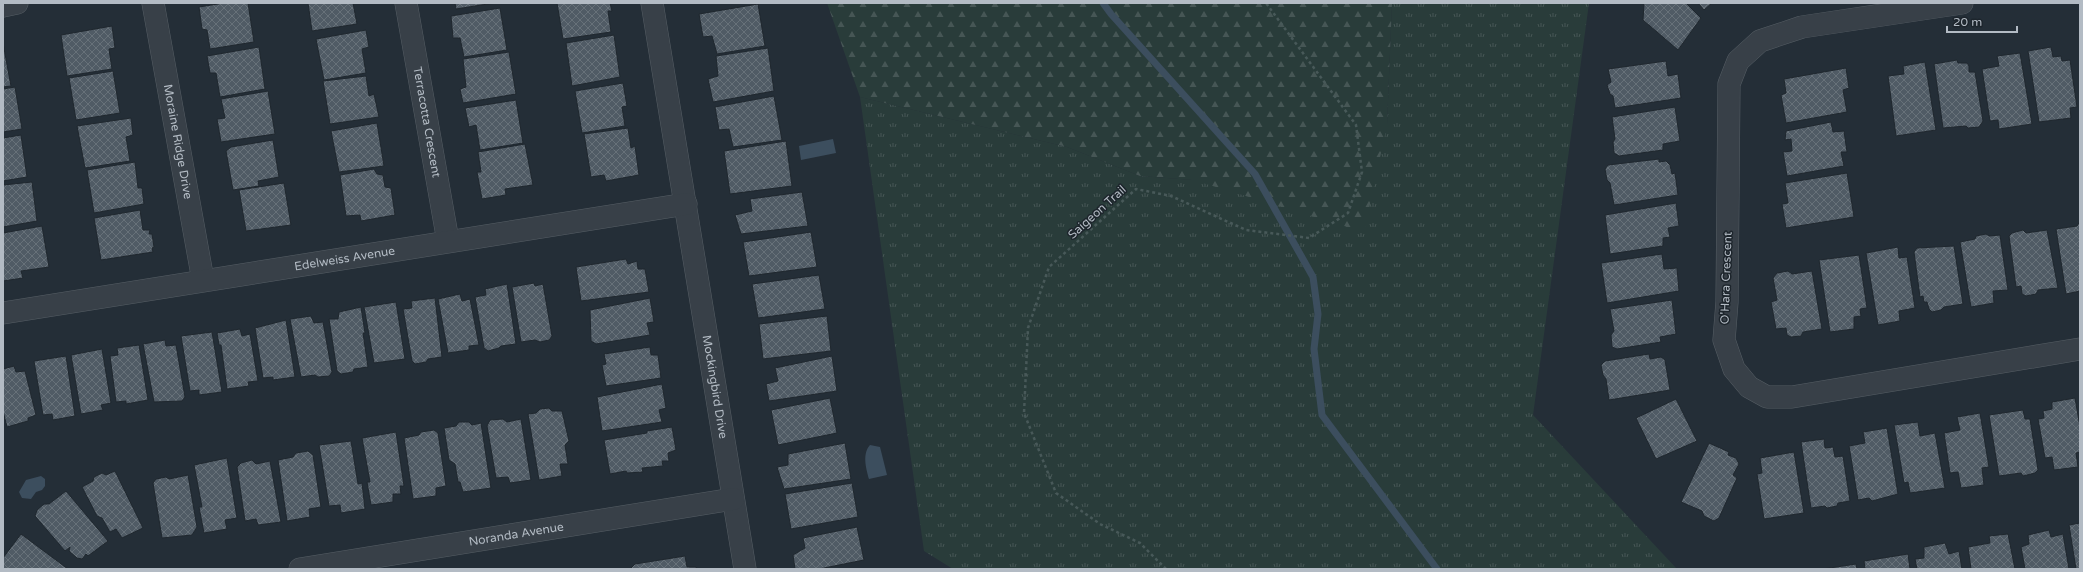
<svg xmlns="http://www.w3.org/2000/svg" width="2083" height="572" viewBox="0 0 2083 572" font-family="'Varela Round',sans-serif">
<defs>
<pattern id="grass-tufts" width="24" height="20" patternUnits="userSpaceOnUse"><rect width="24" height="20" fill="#293c3a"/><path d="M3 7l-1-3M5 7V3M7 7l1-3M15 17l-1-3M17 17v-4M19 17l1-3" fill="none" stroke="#465655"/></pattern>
<pattern id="forest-firs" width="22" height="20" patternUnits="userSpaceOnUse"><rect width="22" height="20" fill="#293c3a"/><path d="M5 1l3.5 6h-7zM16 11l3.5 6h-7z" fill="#465655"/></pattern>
<pattern id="building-cross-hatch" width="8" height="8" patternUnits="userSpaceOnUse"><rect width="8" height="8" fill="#505b65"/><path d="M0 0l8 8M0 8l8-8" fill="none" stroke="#677179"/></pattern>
</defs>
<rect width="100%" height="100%" fill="#242e37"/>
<!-- grass -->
<polygon fill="url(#grass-tufts)" points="1392,3 1589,3 1533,415 1677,569 953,569 924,551 860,97 1067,147 1140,176 1193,180 1387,125"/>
<!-- forest -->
<polygon fill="url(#forest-firs)" points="827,3 1392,3 1387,125 1364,232 1193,180 1140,176 1067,147 860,97"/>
<!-- water -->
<g fill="#3c4e5e">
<polygon points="833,139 836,153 801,160 799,146"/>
<path d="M 870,445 L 880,447 L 887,475 L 869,479 C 866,468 862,454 870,445 Z"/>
<polygon points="41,476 45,479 45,486 42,490 36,492 31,499 22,498 19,492 26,480"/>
</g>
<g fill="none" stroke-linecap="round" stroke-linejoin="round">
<!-- stream -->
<polyline stroke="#3c4e5e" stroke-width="7" points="1103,3 1111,14 1255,174 1313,277 1318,314 1314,349 1322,415 1437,569"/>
</g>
<!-- building -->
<g fill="url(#building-cross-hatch)" stroke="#1f272e">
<polygon points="224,3 248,3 254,42 210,49 207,30 202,29 199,7"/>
<polygon points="308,3 353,3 357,24 312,31"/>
<polygon points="455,3 494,3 456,9"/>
<polygon points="557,3 610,3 612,11 608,11 611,32 563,39"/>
<polygon points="1644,3 1686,3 1701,18 1678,50 1643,20"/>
<polygon points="1698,3 1712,3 1704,10"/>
<polygon points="758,4 765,46 717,54 712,36 703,37 699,14"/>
<polygon points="500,8 507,50 464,57 460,38 453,38 451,16"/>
<polygon points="112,26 115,48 109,49 112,69 67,76 61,35"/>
<polygon points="366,30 369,47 362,49 366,73 324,80 316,39"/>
<polygon points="614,35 620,77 572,86 566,43"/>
<polygon points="3,43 11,86 3,87"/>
<polygon points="259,47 265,89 220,97 216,73 210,73 207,56"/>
<polygon points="2051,47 2053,57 2061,56 2062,61 2070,60 2077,107 2070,108 2071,118 2039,122 2028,51"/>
<polygon points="768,48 774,91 713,102 708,79 718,76 716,56"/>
<polygon points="509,52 516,94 463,103 460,89 466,87 463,59"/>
<polygon points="2020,53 2032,124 1999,129 1998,120 1990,121 1982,69 1999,66 1997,56"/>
<polygon points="1957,60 1958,63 1967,63 1969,66 1969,72 1975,72 1983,121 1979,127 1968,128 1966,126 1943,128 1934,64"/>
<polygon points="1666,61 1668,76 1678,74 1681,98 1615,108 1613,96 1610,94 1607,85 1611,82 1608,69"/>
<polygon points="1925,62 1936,130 1896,136 1888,76 1904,74 1903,66"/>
<polygon points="1846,68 1849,88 1843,90 1847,112 1786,123 1781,95 1786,93 1784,79"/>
<polygon points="113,71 120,113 76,120 69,78"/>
<polygon points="366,76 369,96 374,94 379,117 330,124 323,81"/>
<polygon points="623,83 627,106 622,107 625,126 582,133 575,91"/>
<polygon points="15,87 22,129 3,132 3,89"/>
<polygon points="268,91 275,134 221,142 217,119 225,118 221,99"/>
<polygon points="774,96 782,140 733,147 729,129 719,130 715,107"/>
<polygon points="516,100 523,143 480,150 476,125 469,127 465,108"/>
<polygon points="1675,107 1680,141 1663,144 1663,150 1619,156 1614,153 1613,142 1615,139 1612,117"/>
<polygon points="131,118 133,135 126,137 130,161 85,168 77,126"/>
<polygon points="1831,122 1833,132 1844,131 1847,152 1841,152 1844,166 1787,176 1783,152 1792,151 1791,139 1785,140 1786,131"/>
<polygon points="377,123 384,166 339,172 331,131"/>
<polygon points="628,128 631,148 635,146 639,175 606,181 604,175 591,177 584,134"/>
<polygon points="21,135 27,177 3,181 3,138"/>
<polygon points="273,140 279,177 258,181 259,186 233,190 226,151 231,147"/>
<polygon points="786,141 792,186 730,194 724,151"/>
<polygon points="525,144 533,185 505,189 506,195 482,199 477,172 481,172 478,152"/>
<polygon points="1659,159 1659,162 1666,161 1670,165 1672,174 1675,173 1678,195 1614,205 1610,183 1607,180 1605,169 1608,165"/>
<polygon points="135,162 138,188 142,188 144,204 94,213 87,170"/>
<polygon points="374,169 377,174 383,175 385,187 391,188 395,215 361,221 360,215 346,216 340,175"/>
<polygon points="1847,173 1854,217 1786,228 1782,204 1788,203 1785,183"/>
<polygon points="32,182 37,221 3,227 3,185"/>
<polygon points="284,183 291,225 246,231 239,190"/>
<polygon points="802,192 808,226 741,234 735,215 752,211 750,199"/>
<polygon points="1676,203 1679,226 1668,228 1670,237 1663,238 1663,246 1610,254 1605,215"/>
<polygon points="140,210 143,230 150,230 149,234 152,234 154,247 152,248 153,252 101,260 94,218"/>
<polygon points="2080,221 2080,291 2066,294 2056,229 2077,226"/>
<polygon points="42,226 49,267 21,271 23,278 3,281 3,233"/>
<polygon points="2023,230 2026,233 2047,230 2058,288 2038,290 2036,294 2026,296 2022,294 2021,286 2016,287 2009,236 2012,233"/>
<polygon points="811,232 817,267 749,276 743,242"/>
<polygon points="1986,234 1989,236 2000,235 2008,290 1993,291 1994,303 1971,307 1960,242 1975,239 1976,236"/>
<polygon points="1954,246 1963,304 1944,307 1941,310 1932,312 1929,309 1927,302 1924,302 1923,296 1920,297 1914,252 1917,248"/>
<polygon points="1898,247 1899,258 1907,257 1915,308 1899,311 1900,321 1878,325 1866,253"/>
<polygon points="1662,254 1664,269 1677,268 1679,291 1607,303 1601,263"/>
<polygon points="1859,255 1867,308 1860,309 1861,316 1854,317 1854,329 1830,332 1819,260"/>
<polygon points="626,259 628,264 637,261 638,269 645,269 649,292 581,301 576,267"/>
<polygon points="1788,271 1792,274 1812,271 1822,329 1803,332 1801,336 1791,337 1787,335 1786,328 1776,329 1771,302 1777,300 1773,278 1777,273"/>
<polygon points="819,275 825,309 758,318 752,284"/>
<polygon points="534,283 535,286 543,284 552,336 549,340 540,342 535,340 521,342 512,287"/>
<polygon points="507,284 516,344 501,346 499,348 488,351 484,348 475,297 486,295 485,289"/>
<polygon points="460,294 462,301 470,299 479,345 469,346 469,350 448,353 438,299"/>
<polygon points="435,298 442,357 428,359 426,362 415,364 412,361 403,309 412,308 411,301"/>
<polygon points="650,298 654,322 647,323 650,335 596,344 591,341 590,310"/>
<polygon points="1672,300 1676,334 1660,337 1661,342 1617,349 1612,347 1611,335 1614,331 1610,309"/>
<polygon points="396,302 405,359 374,363 364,307"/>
<polygon points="361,307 365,333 363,333 368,367 354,369 353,372 341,374 337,371 329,319 338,319 339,312"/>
<polygon points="311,316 314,323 323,322 332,372 329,376 318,377 315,375 301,377 290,319"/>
<polygon points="827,316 831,351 763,359 759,324"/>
<polygon points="286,320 295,377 273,380 273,377 263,378 255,328"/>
<polygon points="240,329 242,336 250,334 258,381 248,382 249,386 227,389 221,345 219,345 217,333"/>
<polygon points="212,332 222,392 199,395 199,390 190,391 181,336"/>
<polygon points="165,340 166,346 176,345 185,397 182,401 154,402 143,344"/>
<polygon points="139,345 148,400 126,404 126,401 116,402 110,356 118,355 117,348"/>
<polygon points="650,347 651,355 658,355 661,378 606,386 602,365 606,364 604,354"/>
<polygon points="102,349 111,403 101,405 103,410 81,414 71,355"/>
<polygon points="1649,354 1650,359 1661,357 1665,360 1670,390 1609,400 1606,379 1603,375 1601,365 1605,361"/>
<polygon points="66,356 75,416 53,420 52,414 43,415 34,361"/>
<polygon points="832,356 837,391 769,401 766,384 778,381 775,368"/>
<polygon points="14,366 16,372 25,371 36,415 28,418 28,421 7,427 3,411 3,369"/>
<polygon points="662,384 666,408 659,410 662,422 602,431 597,397"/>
<polygon points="830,398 837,433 778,445 771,410"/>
<polygon points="2075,398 2080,427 2080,452 2076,453 2078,467 2054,470 2052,457 2045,458 2038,419 2044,418 2043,411 2052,409 2052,402"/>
<polygon points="1676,399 1697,441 1656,459 1636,418"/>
<polygon points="549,408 552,411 562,411 569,441 565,445 568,464 560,464 562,476 539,480 528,414 536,413 540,409"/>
<polygon points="2023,410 2025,419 2030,419 2038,470 2035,473 2023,476 2021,473 1999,476 1989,415"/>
<polygon points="1980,413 1989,467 1982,468 1984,485 1961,488 1958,472 1950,473 1944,433 1960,430 1957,417"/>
<polygon points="503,419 507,422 521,419 531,480 510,483 508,477 496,478 487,426 490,420"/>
<polygon points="459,422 469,422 472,425 481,423 491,488 463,492 460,482 458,482 455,464 449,460 444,428 456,426"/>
<polygon points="1918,422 1920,436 1935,433 1945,488 1910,493 1908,482 1904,483 1894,425"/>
<polygon points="672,427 676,450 668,453 669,461 662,461 663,466 642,468 643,472 627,473 626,471 610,474 604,440 647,433 647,431"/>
<polygon points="1887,428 1898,494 1872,501 1869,498 1858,500 1849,446 1865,443 1863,432"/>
<polygon points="434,430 438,433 446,486 436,488 436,496 413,499 404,438 419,435 421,432"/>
<polygon points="396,432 404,486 400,486 401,494 393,494 393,502 371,505 367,482 370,482 362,438"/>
<polygon points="1824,439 1825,448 1833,447 1835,457 1843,456 1850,501 1838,503 1837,506 1827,508 1825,506 1811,508 1801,442"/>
<polygon points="351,441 358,484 362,483 365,509 341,513 340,505 329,506 319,445"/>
<polygon points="845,443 851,479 784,489 777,467 788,465 788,454"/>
<polygon points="1709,443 1729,452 1728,455 1736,458 1739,464 1733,475 1737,478 1719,518 1714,521 1704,516 1702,511 1681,502"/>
<polygon points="308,451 313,455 321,507 309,509 310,517 287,521 278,460 293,457 296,453"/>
<polygon points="1794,452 1804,513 1764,519 1757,474 1762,473 1760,458"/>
<polygon points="227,458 237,518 225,520 227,529 204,533 199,507 202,507 194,465"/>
<polygon points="252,460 256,464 270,461 281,522 258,525 256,519 245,521 237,467 241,463"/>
<polygon points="115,471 143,528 122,538 116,529 110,532 102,518 97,516 82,487 93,481 94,477 102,473 106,475"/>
<polygon points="188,475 197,527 192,535 162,538 153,483 156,479 166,477 169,479"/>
<polygon points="852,483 858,517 791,529 785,494"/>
<polygon points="66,491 108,541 88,556 86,554 82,559 77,558 69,551 70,547 65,551 35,516 37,510 44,504 49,504"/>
<polygon points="2080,523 2080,569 2076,569 2069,525"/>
<polygon points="857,527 864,560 819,569 795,569 793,555 805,548 803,538"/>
<polygon points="2049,530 2051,537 2063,534 2069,569 2025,569 2021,547 2029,544 2028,535"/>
<polygon points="21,534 68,569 3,569 3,558"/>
<polygon points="2008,534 2015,569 1971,569 1968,547 1990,543 1989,536"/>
<polygon points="1945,543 1949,554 1959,551 1962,569 1917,569 1915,559 1924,558 1924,547"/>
<polygon points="1908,554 1910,569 1865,569 1864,561"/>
<polygon points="685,556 687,567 696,567 696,569 630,569 635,564"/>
<polygon points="1856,564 1857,569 1823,569"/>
</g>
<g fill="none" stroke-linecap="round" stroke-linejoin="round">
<!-- minor casing -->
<g stroke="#565e65" stroke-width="23">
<g id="minor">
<path id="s1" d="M 153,3 L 203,280"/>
<path id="s2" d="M 406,3 L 448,241"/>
<path id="s3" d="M 652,3 L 745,569"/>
<polyline points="1962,3 1802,27 1760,41 1738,61 1729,84 1727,302 1724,340 1734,369 1749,387 1767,397 1792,397 2080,349"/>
<polyline points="3,6 17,3"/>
<path id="s4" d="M 3,313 L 686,204"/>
<path id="s5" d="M 300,569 L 733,499"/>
</g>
</g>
<!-- path -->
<polyline stroke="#485959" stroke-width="2.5" stroke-dasharray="3 3" stroke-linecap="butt" points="1166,569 1140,543 1100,524 1056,493 1024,413 1028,328 1049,267 1136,189 1171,196 1246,230 1309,238 1348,213 1362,172 1356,125 1266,3"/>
<!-- minor -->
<use href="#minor" stroke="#384048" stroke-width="22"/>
</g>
<g text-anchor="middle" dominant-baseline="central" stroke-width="3" stroke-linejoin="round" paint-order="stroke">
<!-- street labels -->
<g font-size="12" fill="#b3bbc4" stroke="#1d252c">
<text stroke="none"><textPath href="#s2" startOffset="121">Terracotta Crescent</textPath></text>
<text stroke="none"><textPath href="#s1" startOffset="141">Moraine Ridge Drive</textPath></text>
<text transform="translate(1097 212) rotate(-42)">Saigeon Trail</text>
<text stroke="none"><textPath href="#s4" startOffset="346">Edelweiss Avenue</textPath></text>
<text transform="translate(1726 278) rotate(-88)">O'Hara Crescent</text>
<text stroke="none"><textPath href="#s3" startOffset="389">Mockingbird Drive</textPath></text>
<text stroke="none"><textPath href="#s5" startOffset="219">Noranda Avenue</textPath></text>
</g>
</g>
<!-- border -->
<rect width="2083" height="572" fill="none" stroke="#b3bbc4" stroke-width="8"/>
<!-- scale -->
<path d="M1947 26v6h70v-6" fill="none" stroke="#b3bbc4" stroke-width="2"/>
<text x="1953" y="26" font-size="12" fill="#b3bbc4" stroke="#1d252c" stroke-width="3" paint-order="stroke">20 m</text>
</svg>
